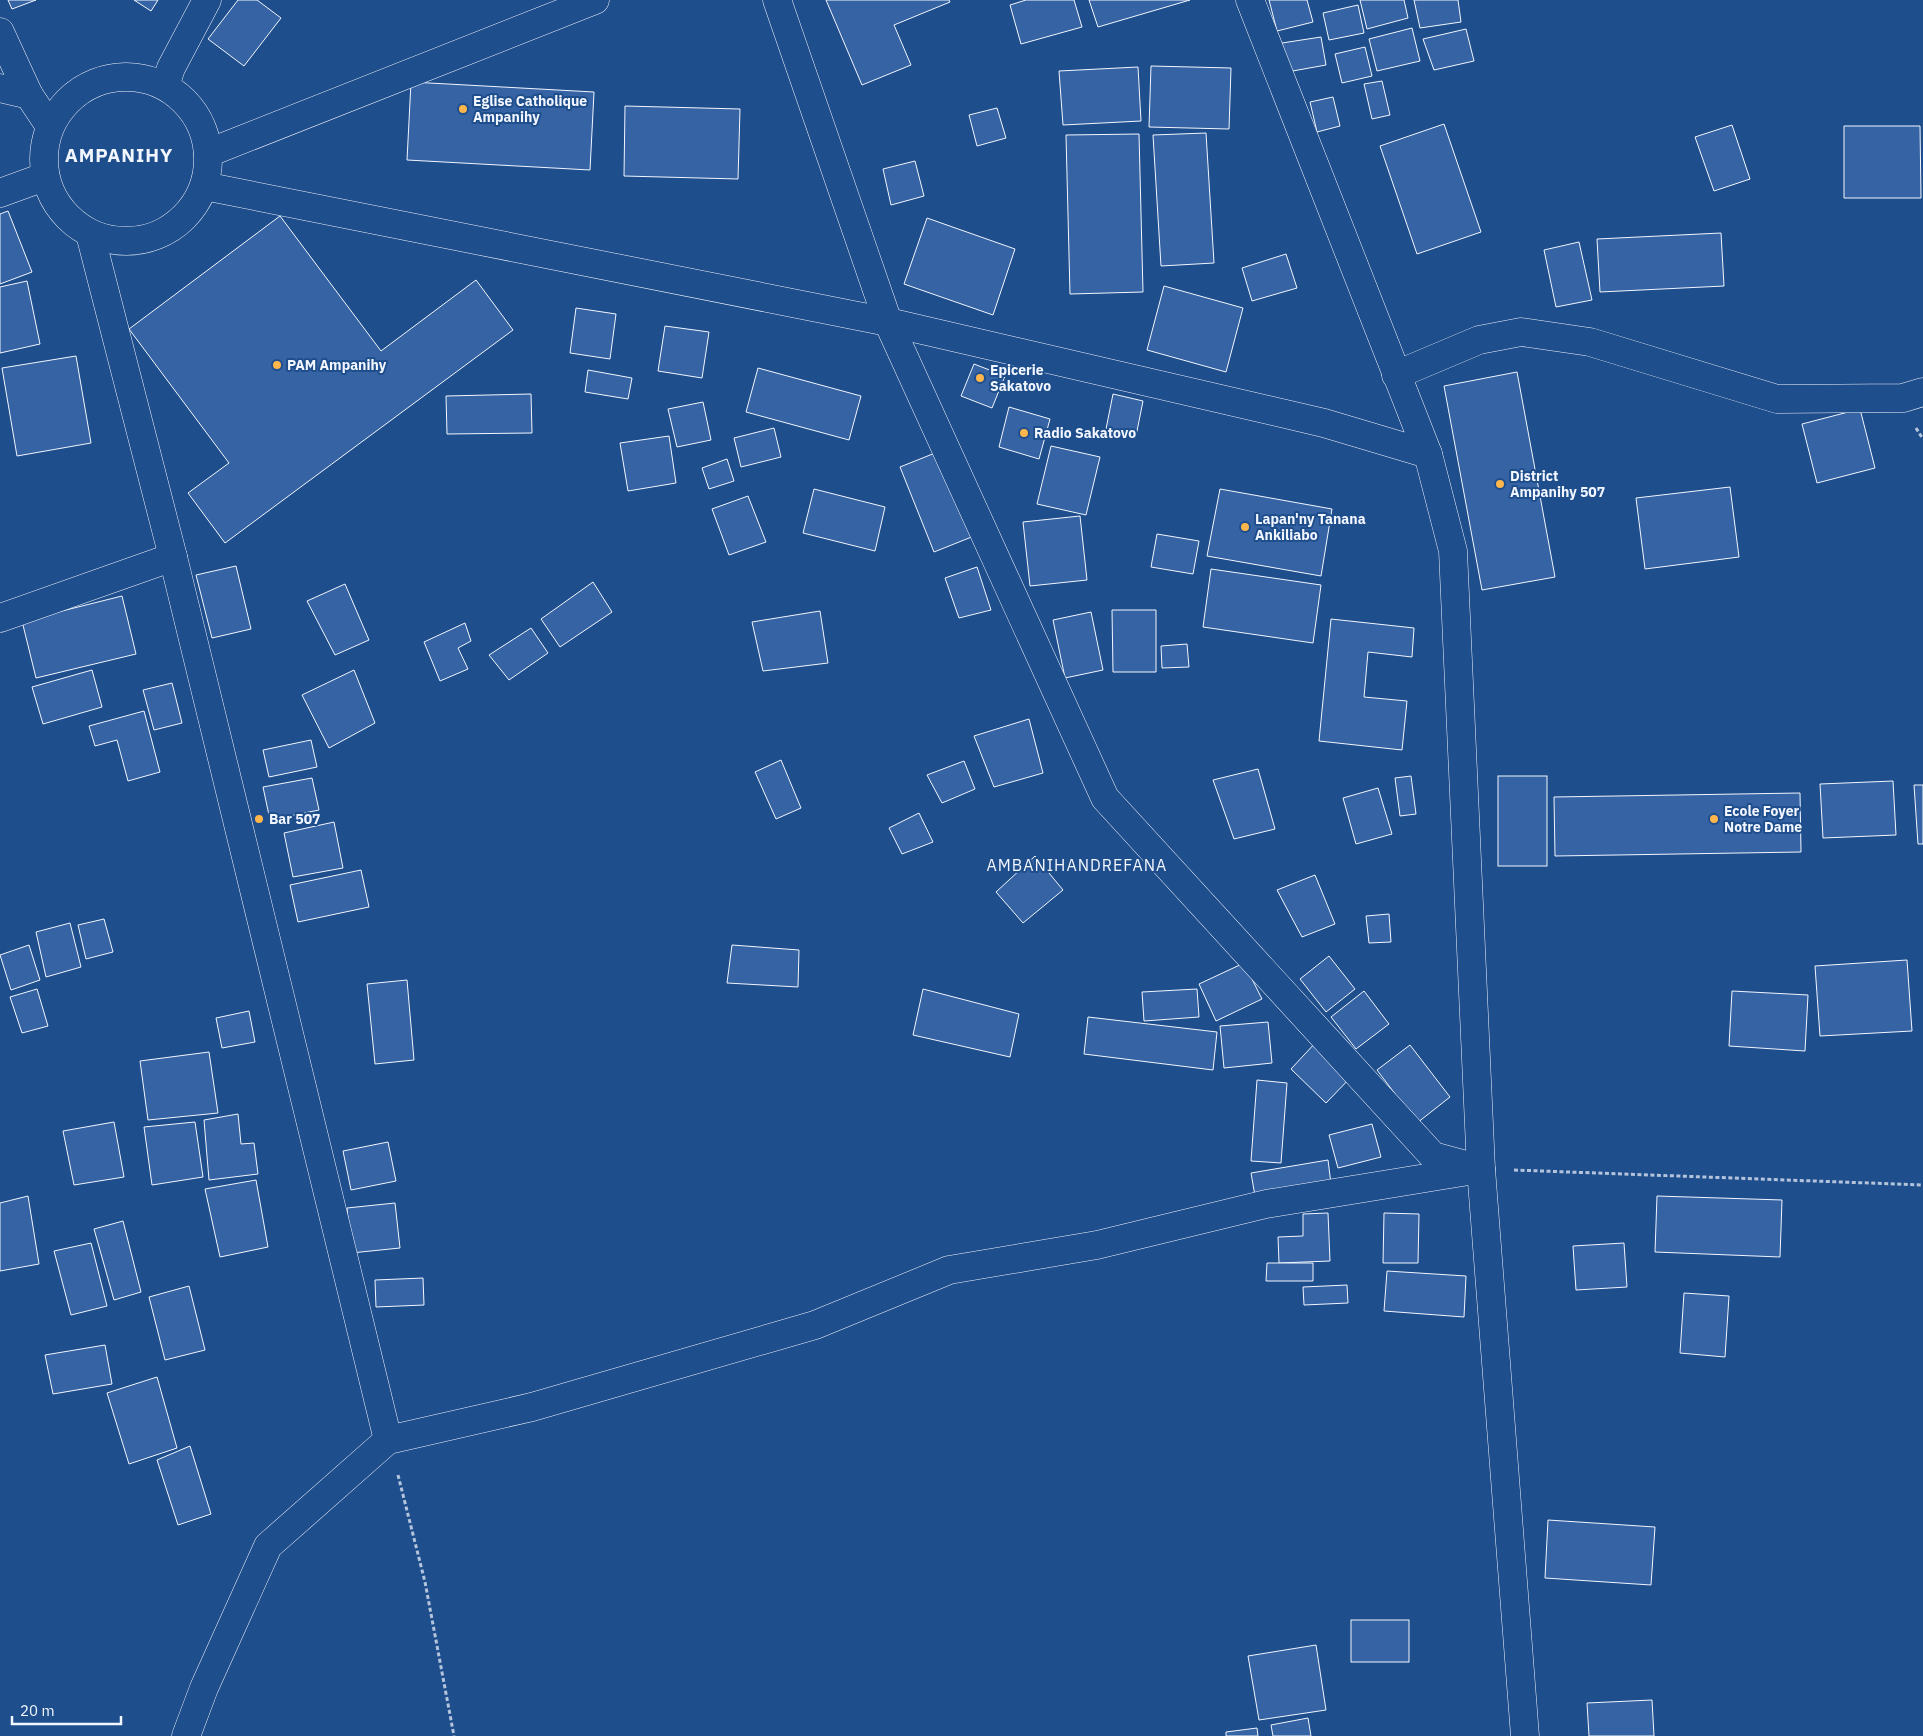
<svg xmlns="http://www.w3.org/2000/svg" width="1923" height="1736" viewBox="0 0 1923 1736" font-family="'IBM Plex Sans',sans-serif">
<rect width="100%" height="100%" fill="#1f4e8c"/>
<!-- building -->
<g fill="#3563a3" stroke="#f2f6ff">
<polygon points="8,0 36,0 12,9"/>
<polygon points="134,0 158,0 151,11"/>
<polygon points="238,0 257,0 281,18 244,66 208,39"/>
<polygon points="826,0 949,0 950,2 894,25 911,65 862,85"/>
<polygon points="1026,0 1074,0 1082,27 1021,44 1010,5"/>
<polygon points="1089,0 1190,0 1098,27"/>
<polygon points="1269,0 1307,0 1313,22 1277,31"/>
<polygon points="1360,0 1404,0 1408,18 1367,29"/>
<polygon points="1414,0 1458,0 1461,22 1420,28"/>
<polygon points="1358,5 1364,33 1329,40 1323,13"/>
<polygon points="1412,28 1420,61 1377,71 1369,39"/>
<polygon points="1466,29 1474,61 1434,70 1423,39"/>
<polygon points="1321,37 1326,65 1287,72 1282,43"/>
<polygon points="1365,47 1372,76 1342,83 1335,54"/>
<polygon points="1151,66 1231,68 1229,129 1149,127"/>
<polygon points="1138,67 1141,121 1063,125 1059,71"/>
<polygon points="1382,81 1390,115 1372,119 1364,84"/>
<polygon points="411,82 594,92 590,170 407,160"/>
<polygon points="1333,97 1340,126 1317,132 1310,102"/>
<polygon points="625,106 740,109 738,179 624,176"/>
<polygon points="997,108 1006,138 977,146 969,115"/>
<polygon points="1444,124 1481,232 1417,254 1380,146"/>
<polygon points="1732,125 1750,179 1714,191 1695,137"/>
<polygon points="1844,126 1920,126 1921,198 1844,198"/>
<polygon points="1206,133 1214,263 1161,266 1153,135"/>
<polygon points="1139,134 1143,292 1070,294 1066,135"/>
<polygon points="915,161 924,196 891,205 883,169"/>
<polygon points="8,211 32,272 0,284 0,214"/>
<polygon points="280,216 381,351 476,280 513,330 225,543 188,493 229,463 129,329"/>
<polygon points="927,218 1015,249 993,315 904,284"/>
<polygon points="1721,233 1724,286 1600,292 1597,239"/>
<polygon points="1579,242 1592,300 1556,307 1544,250"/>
<polygon points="1286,254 1297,288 1252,301 1242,268"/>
<polygon points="27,281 40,344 0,353 0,287"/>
<polygon points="1164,286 1243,308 1226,372 1147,350"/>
<polygon points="576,308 616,314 610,359 570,353"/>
<polygon points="665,326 709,332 702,378 658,371"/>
<polygon points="76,356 91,443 17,456 2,368"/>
<polygon points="974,364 1005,376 992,408 961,396"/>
<polygon points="758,368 861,396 849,440 746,412"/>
<polygon points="588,370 632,378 628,399 585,392"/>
<polygon points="1517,372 1555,577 1482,590 1444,386"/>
<polygon points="531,394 532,433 447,434 446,396"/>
<polygon points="1113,394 1143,401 1136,436 1106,429"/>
<polygon points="703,402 711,440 677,447 668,409"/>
<polygon points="1009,407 1050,419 1039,459 999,447"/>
<polygon points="1860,409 1875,468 1817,483 1802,424"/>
<polygon points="774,428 781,457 741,467 734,438"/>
<polygon points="669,436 676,483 628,491 620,443"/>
<polygon points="1051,446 1100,457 1086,515 1037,504"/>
<polygon points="940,451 974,536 934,552 900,467"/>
<polygon points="727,459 734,481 709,489 702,468"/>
<polygon points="1730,487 1739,557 1645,569 1636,498"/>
<polygon points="814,489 885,507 875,551 803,533"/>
<polygon points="1220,489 1332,509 1321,576 1207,556"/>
<polygon points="748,496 766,542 729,555 712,509"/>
<polygon points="1080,516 1087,580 1030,586 1023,522"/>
<polygon points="1157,534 1199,541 1193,574 1151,567"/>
<polygon points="236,566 251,629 212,638 196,575"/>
<polygon points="977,567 991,610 959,618 945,578"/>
<polygon points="1211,569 1321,585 1313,643 1203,627"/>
<polygon points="593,582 612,612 560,647 541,619"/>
<polygon points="345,584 369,640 335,655 307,601"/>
<polygon points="122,596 136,654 36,678 22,621"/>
<polygon points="1112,610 1156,610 1156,672 1113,672"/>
<polygon points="820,611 828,663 763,671 752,622"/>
<polygon points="1091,612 1103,670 1065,678 1053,620"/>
<polygon points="1331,619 1414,628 1412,657 1368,652 1364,697 1407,701 1402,750 1319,741"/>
<polygon points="465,623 471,641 458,648 468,669 440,681 424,642"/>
<polygon points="531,628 548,653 509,680 489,655"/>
<polygon points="1187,644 1189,667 1162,668 1161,646"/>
<polygon points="92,670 102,707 43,724 32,687"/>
<polygon points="354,670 375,723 329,748 302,695"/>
<polygon points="172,683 182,723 154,730 143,690"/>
<polygon points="144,711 160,772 128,781 117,740 95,746 89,726"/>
<polygon points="1029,719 1043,773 994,787 974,736"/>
<polygon points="311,740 317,767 269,777 263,750"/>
<polygon points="781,760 801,808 776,819 755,772"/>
<polygon points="964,761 975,789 942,803 927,775"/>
<polygon points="1258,769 1275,829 1234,839 1213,780"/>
<polygon points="1411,776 1416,814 1400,816 1395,778"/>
<rect x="1498" y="776" width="49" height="90"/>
<polygon points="312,778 319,810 270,820 263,787"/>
<polygon points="1893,781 1896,835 1823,838 1820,784"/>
<polygon points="1914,785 1923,785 1923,844 1918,844"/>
<polygon points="1378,788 1392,834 1356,844 1343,798"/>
<polygon points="1800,793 1801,852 1555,856 1554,797"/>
<polygon points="919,813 933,842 902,854 889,828"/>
<polygon points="334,822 343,868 293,877 284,833"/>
<polygon points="1035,856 1063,890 1023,923 996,892"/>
<polygon points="361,870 369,907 298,922 290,885"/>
<polygon points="1315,875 1335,924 1302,937 1277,890"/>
<polygon points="1389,914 1391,942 1369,943 1366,916"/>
<polygon points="104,919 113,952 86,959 78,925"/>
<polygon points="70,923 81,967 46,977 36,932"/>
<polygon points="29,945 40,980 11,990 0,955"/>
<polygon points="732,945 799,950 798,987 727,983"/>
<polygon points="1329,956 1355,989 1326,1012 1300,979"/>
<polygon points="1907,960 1912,1031 1820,1036 1815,966"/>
<polygon points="1244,963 1262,999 1216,1021 1199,984"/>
<polygon points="407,980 414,1060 375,1064 367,984"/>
<polygon points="37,989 48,1026 22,1033 10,997"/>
<polygon points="923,989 1019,1014 1010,1057 913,1035"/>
<polygon points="1197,989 1199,1017 1144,1021 1142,992"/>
<polygon points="1364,991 1389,1024 1356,1049 1331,1017"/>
<polygon points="1732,991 1808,995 1805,1051 1729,1046"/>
<polygon points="249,1011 255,1042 222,1048 216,1018"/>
<polygon points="1088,1017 1217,1032 1213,1070 1084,1054"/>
<polygon points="1268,1022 1272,1063 1224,1068 1220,1026"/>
<polygon points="1317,1041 1353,1075 1326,1103 1291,1069"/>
<polygon points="1410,1045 1450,1097 1417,1123 1377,1070"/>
<polygon points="209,1052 218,1113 148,1120 140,1061"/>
<polygon points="1257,1080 1287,1083 1281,1163 1251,1161"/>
<polygon points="238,1114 241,1144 254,1143 258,1174 209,1180 204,1120"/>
<polygon points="114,1122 124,1177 74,1185 63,1131"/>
<polygon points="195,1122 203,1177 152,1185 144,1127"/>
<polygon points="1372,1124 1381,1157 1338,1168 1329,1135"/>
<polygon points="388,1142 396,1181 351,1190 343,1151"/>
<polygon points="1328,1160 1331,1184 1255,1196 1251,1173"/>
<polygon points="256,1180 268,1247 220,1257 205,1189"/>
<polygon points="28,1196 39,1264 0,1271 0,1203"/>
<polygon points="1657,1196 1782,1200 1780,1257 1655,1252"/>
<polygon points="395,1203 400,1248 351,1253 347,1208"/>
<polygon points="1328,1213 1330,1261 1279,1263 1278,1237 1303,1236 1303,1214"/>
<polygon points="1384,1213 1419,1214 1418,1263 1383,1263"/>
<polygon points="123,1221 141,1292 114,1300 94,1229"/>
<polygon points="91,1243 107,1306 71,1315 54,1251"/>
<polygon points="1624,1243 1627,1287 1576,1290 1573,1246"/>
<polygon points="1267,1263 1313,1263 1313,1281 1266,1281"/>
<polygon points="1387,1271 1466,1276 1464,1317 1384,1311"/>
<polygon points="423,1278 424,1305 376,1307 375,1280"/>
<polygon points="1347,1285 1348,1303 1304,1305 1303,1287"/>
<polygon points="189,1286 205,1350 165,1360 149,1297"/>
<polygon points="1684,1293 1729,1296 1725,1357 1680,1353"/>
<polygon points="105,1345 112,1384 53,1394 45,1355"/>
<polygon points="157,1377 177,1448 129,1464 107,1393"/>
<polygon points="190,1446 211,1514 178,1525 157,1460"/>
<polygon points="1548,1520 1655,1527 1651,1585 1545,1578"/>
<rect x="1351" y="1620" width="58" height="42"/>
<polygon points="1316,1645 1326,1710 1259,1720 1248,1656"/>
<polygon points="1652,1700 1654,1736 1589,1736 1587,1703"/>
<polygon points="1308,1718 1311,1736 1273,1736 1271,1725"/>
<polygon points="1257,1728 1258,1736 1226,1736 1226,1732"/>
</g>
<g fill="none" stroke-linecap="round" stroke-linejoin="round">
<!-- street casing -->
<g stroke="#f2f6ff" stroke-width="29">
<g id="street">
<polyline points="1250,0 1428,454"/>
<polyline points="0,32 29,95"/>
<polyline points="165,86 171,68 207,0"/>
<polyline points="208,153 595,0"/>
<polyline points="90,234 173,557 388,1440"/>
<polyline points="1396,375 1479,340 1521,332 1590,342 1777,399 1903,398 1923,392"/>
<polyline points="0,618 173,557"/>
<polyline points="186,1736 204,1688 268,1546 388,1440 532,1407 815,1325 949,1270 1097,1245 1266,1204 1481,1169 1433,1156 1105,798 888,322 777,0"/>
</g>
</g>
<!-- secondary casing -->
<g stroke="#f2f6ff" stroke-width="29">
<g id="secondary">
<circle cx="126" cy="159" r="82"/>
<polyline points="0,88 29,95 49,125"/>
<polyline points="204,186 888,322 1324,423 1428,454 1453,551 1481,1169 1525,1736"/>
<polyline points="0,193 44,177"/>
</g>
</g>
<!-- path -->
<g stroke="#b3c4dc" stroke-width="3" stroke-dasharray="4 2.5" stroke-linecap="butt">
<polyline points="1916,428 1923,439"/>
<polyline points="1514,1170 1923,1185"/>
<polyline points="398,1475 425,1582 454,1736"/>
</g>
<!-- street -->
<use href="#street" stroke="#1f4e8c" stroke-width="28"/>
<!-- secondary -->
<use href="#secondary" stroke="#1f4e8c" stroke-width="28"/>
</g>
<!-- markers -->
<g fill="#ffb74d" stroke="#1f4e8c" stroke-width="2">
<circle cx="463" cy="109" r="5"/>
<circle cx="277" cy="365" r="5"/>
<circle cx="980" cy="378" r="5"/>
<circle cx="1024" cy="433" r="5"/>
<circle cx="1500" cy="484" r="5"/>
<circle cx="1245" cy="527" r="5"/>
<circle cx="259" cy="819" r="5"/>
<circle cx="1714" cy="819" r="5"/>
</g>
<g text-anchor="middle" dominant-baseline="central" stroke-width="4" stroke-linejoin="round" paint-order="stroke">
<!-- poi labels -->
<g font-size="14" font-weight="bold" fill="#f2f6ff" stroke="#1f4e8c" text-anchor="start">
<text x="473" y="101">Eglise Catholique<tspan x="473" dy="16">Ampanihy</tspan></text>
<text x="287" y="365">PAM Ampanihy</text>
<text x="990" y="370">Epicerie<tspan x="990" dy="16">Sakatovo</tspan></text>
<text x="1034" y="433">Radio Sakatovo</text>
<text x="1510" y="476">District<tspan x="1510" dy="16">Ampanihy 507</tspan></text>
<text x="1255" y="519">Lapan'ny Tanana<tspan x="1255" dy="16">Ankiliabo</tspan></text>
<text x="1724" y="811">Ecole Foyer<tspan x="1724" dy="16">Notre Dame</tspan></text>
<text x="269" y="819">Bar 507</text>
</g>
<!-- quarter labels -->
<g font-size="16" letter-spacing="1" fill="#f2f6ff" stroke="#1f4e8c">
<text x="1077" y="865">AMBANIHANDREFANA</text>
</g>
<!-- district labels -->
<g font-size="19" font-weight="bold" letter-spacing="1" fill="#f2f6ff" stroke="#1f4e8c">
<text x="119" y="155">AMPANIHY</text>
</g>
</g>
<!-- scale -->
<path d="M12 1716v8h109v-8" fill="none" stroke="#f2f6ff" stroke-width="2.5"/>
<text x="20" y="1716" font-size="15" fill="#f2f6ff" stroke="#1f4e8c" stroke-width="4" paint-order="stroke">20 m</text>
</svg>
